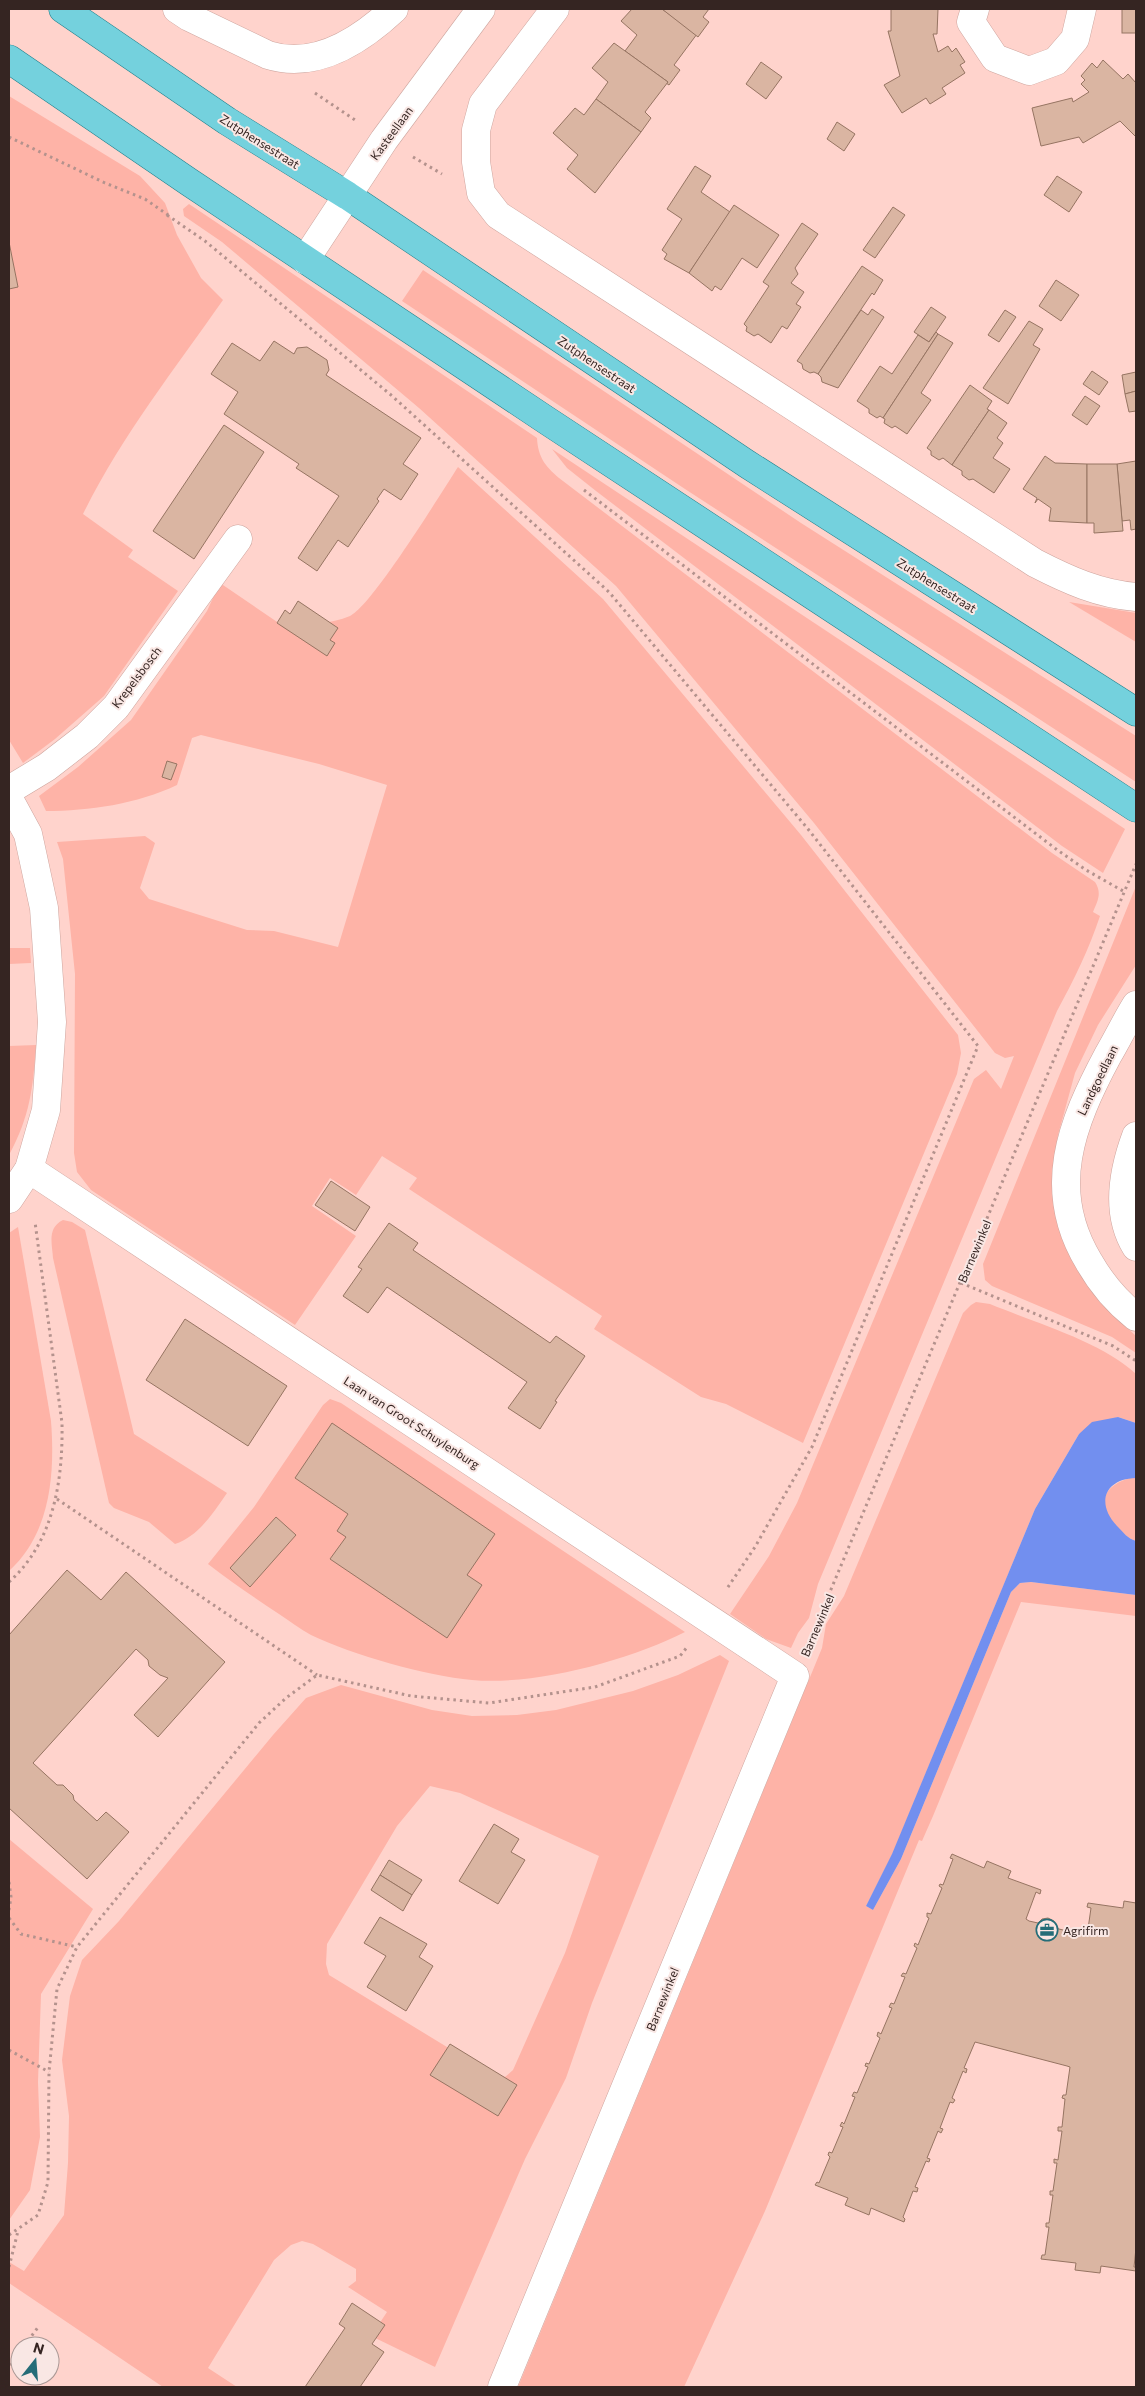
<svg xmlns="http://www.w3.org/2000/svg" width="1145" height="2396" viewBox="0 0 1145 2396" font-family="Commissioner,sans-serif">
<rect width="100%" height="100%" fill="#ffd3cc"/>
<!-- green -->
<g fill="#feb3a7" fill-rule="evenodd">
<path d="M 9,96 L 140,176 L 165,203 L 177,235 L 201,278 L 223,300 C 174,370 121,437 83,514 L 133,550 L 128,557 L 178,591 L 104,696 L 55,739 L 23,763 L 9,740 Z"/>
<path d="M 189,204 L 537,438 C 538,457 545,466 559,478 L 1052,853 L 1095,882 C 1102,893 1098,900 1093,912 L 1100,916 C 1089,949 1074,980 1057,1011 L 818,1584 L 809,1618 L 798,1633 L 791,1648 L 766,1639 L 730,1614 L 769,1556 L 797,1503 L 974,1079 L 986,1070 L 1001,1089 L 1014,1056 L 1005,1058 L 995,1053 L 814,823 L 616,586 L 419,408 L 222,242 L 184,216 L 183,209 Z"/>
<polygon points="423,270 801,523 1136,736 1136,782 685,489 402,301"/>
<polygon points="552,449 1125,829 1103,873 1062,846 596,491 567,468"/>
<path d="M 458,467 L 603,599 L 801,835 L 958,1035 L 961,1053 L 957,1074 L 803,1443 L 726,1404 L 701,1397 L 594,1329 L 602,1316 L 409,1189 L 417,1178 L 382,1156 L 356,1195 L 330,1178 L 312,1206 L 356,1236 L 295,1325 L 91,1190 L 77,1172 L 74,1153 L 75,974 L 63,859 L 57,842 L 145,836 L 155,843 L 140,888 L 149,899 L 247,930 L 274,931 L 338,947 L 387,785 L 319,764 L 201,735 L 192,738 L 177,785 C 137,804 89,811 46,811 L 39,796 L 78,767 L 131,720 L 207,611 L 220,583 L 286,628 C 307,625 331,624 350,616 C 372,606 441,493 458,467 Z"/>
<polygon points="1069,602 1136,613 1136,642"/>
<polygon points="1136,886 1136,965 1098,1025 1075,1073 1058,1135 1053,1174 1085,1281 1108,1310 1136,1336 1136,1353 1112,1337 992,1286 985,1280 983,1264"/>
<polygon points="9,948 30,948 31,963 9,964"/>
<path d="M 36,1045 C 33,1088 30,1116 9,1155 L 9,1046 Z"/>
<path d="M 63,1220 L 72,1222 L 85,1230 L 134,1434 L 227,1493 C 213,1513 199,1536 175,1544 L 149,1522 L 114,1508 L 109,1503 L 53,1258 C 52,1243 47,1228 63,1220 Z"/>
<path d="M 18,1227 L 51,1421 C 55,1473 51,1533 9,1571 L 9,1233 Z"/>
<path d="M 976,1302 L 990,1304 C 1033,1322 1103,1342 1136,1374 L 1136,1423 L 1118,1417 L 1079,1434 L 1035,1509 L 892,1855 L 866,1906 L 873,1910 L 901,1859 L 1011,1592 L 1020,1583 L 1031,1582 L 1136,1595 L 1136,1616 L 1021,1602 L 933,1816 L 922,1841 L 919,1840 L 765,2211 L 684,2387 L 518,2387 L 822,1648 L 826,1624 L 844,1596 L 963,1313 L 971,1305 Z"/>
<path d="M 330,1399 L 341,1403 L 685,1632 C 630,1660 535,1686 472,1680 C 426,1676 353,1655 311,1635 C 300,1629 290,1621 279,1614 C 255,1598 231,1582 208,1564 L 254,1507 L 323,1405 Z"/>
<path d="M 1130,1478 L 1136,1478 L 1136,1541 C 1127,1538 1124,1533 1117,1527 C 1096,1505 1102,1486 1130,1478 Z"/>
<path d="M 720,1655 L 729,1661 L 592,2003 L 566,2078 L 525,2159 L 435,2367 L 371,2336 L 387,2312 L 348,2287 L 356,2281 L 356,2269 L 313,2244 L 302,2241 L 291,2245 L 274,2260 L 208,2368 L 237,2387 L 163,2387 L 9,2283 L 9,2262 L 24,2271 L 64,2215 L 68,2163 L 69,2116 L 62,2060 L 70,1996 L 82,1960 L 119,1921 L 273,1735 L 306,1698 L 341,1685 L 432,1710 L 472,1716 L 517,1715 L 556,1710 L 633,1691 L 678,1675 ZM 430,1786 L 460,1793 L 599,1856 L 565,1953 L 513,2070 L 505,2077 L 483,2069 L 329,1975 L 326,1964 L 327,1944 L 397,1826 Z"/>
<polygon points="9,1839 93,1909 41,1994 38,2082 40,2137 30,2190 9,2220"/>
</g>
<!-- water -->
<path fill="#728fef" d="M 1118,1417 L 1136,1423 L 1136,1478 C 1103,1479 1096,1505 1118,1527 C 1124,1533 1127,1538 1136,1541 L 1136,1595 L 1031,1582 L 1020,1583 L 1011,1592 L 901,1859 L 873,1910 L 866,1906 L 892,1854 L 1035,1509 L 1079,1434 L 1092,1422 Z"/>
<!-- building -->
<g fill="#dab5a2" stroke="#967462">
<polygon points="632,9 662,9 697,34 674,65 680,70 669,85 666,83 668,82 625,51 637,35 621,21"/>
<polygon points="662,9 709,9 703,17 709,22 698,37"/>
<polygon points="891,9 938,9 937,34 933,34 938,52 948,46 952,52 956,48 965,62 960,65 965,73 942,88 946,94 930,104 926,98 902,113 884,85 900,76 888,31 891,31"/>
<rect x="1122" y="9" width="14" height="24"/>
<polygon points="614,43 668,82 645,112 651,118 641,132 596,99 608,82 592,68"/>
<polygon points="1103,60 1123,79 1128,74 1136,83 1136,134 1135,136 1120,121 1083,143 1079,137 1041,146 1032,108 1072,98 1073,102 1089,92 1081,84 1085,80 1081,76 1092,63 1097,68"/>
<polygon points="761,62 782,77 766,99 746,84"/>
<polygon points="596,99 641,132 595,193 567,169 578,155 553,133 575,108 584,115"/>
<polygon points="837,122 855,134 844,151 827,139"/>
<polygon points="695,166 711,176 701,192 730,212 689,273 664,259 667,254 662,250 682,219 667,209"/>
<polygon points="1057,176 1082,192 1069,212 1044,195"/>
<polygon points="734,205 779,235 757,268 742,258 721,290 715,286 712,291 689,273"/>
<polygon points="893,207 905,215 875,258 863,250"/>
<polygon points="802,223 818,234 795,268 798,274 791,283 804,292 796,304 801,307 787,329 782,326 771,343 758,334 754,336 746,331 747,327 744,324 769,286 763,282"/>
<polygon points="9,242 18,287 9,289"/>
<polygon points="862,266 883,280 874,295 872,293 818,374 814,372 810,373 803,369 802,364 797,361"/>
<polygon points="1056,280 1079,295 1061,321 1039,306"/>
<polygon points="931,307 946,317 929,342 914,332"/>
<polygon points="872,309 884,317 838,388 822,382 821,377 818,374 861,310 868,315"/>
<polygon points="1005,310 1016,317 999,342 988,335"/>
<polygon points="1029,321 1043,329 1033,345 1040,349 1008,404 983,388"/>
<polygon points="936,332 938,334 883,418 880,416 877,418 869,413 869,409 857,401 880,366 892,374 918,335 929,342"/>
<polygon points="938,334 953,343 921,393 931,400 907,434 895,426 892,428 884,423 885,419 883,418"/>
<polygon points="274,341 294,354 297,348 307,347 327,360 329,370 326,375 421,438 403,464 418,474 401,500 384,489 377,499 379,501 348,547 338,540 317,571 298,558 339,496 296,468 299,464 224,414 238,392 211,374 232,343 260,361"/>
<polygon points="1092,371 1108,382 1099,395 1083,384"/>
<polygon points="1136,372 1136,391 1125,394 1122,375"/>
<polygon points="970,385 992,401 987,409 989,410 952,465 943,458 939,460 931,455 931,451 927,448"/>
<polygon points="1136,391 1136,411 1129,412 1125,394"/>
<polygon points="1085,396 1100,406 1087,425 1072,415"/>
<polygon points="989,410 1007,423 997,438 1003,443 993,458 1010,469 994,493 973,479 969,480 962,475 962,471 952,465"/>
<polygon points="224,425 264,452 194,559 153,531"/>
<polygon points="1045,456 1055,463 1087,464 1087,523 1049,521 1051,508 1038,499 1035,503 1037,498 1023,489"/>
<polygon points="1136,461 1136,529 1131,530 1130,520 1122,521 1117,464"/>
<polygon points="1087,464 1117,464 1123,531 1094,533 1094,523 1087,523"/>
<polygon points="298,601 338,628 330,640 335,643 327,656 277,623 285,610 290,614"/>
<polygon points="167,761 177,764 171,780 162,777"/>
<polygon points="331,1181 370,1207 355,1231 315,1205"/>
<polygon points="389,1223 418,1243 413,1250 550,1343 556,1336 585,1356 555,1401 557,1402 540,1429 508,1408 527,1382 387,1287 368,1313 343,1296 362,1269 358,1267"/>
<polygon points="185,1319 287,1386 248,1446 146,1380"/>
<polygon points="332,1423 495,1534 467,1575 482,1585 447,1638 330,1559 346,1537 337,1531 348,1514 295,1478"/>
<polygon points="276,1517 296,1535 250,1587 230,1568"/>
<polygon points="67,1570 101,1600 126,1572 225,1662 158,1737 134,1715 168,1678 160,1675 149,1666 148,1660 136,1649 33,1763 57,1785 63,1785 73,1795 74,1800 97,1821 106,1812 129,1832 87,1879 9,1808 9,1635"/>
<polygon points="494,1824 519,1839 511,1852 525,1860 498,1904 459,1881"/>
<polygon points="952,1854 984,1868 987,1861 1011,1871 1008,1878 1041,1890 1040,1894 1036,1892 1026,1919 1029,1921 1038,1923 1042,1919 1048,1918 1054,1921 1055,1928 1087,1936 1091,1908 1087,1907 1088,1903 1123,1908 1124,1901 1136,1903 1136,2248 1134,2267 1136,2267 1136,2271 1101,2266 1100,2273 1075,2270 1076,2263 1041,2259 1042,2255 1045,2255 1049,2227 1046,2227 1046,2223 1049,2223 1053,2195 1050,2195 1050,2191 1053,2191 1057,2163 1054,2163 1054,2159 1058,2160 1062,2131 1058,2131 1058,2127 1062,2127 1065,2099 1062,2098 1063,2095 1066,2095 1070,2067 1067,2066 975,2042 964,2068 967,2069 966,2073 963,2071 952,2098 955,2100 953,2103 950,2102 940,2128 943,2129 941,2133 938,2131 927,2158 930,2159 929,2162 926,2161 915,2187 918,2188 917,2192 913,2191 903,2217 905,2219 904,2222 871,2208 869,2215 845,2205 848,2198 815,2185 817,2182 819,2183 830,2157 828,2155 829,2152 832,2153 843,2127 840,2126 842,2122 844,2124 855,2097 852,2096 854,2092 857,2093 868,2067 865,2066 866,2063 869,2064 880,2038 877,2036 878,2032 881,2034 892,2008 889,2007 891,2003 894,2004 905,1977 901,1976 903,1973 906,1974 917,1948 914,1946 915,1943 918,1945 929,1918 927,1917 927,1913 931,1914 942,1888 939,1886 940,1884 943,1885 953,1859 950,1858"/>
<polygon points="389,1860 422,1880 412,1895 380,1875"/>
<polygon points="380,1875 412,1895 403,1911 371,1890"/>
<polygon points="380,1917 427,1944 419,1957 433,1966 406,2011 367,1987 386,1956 364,1943"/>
<polygon points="450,2044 517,2085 498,2116 430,2075"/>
<polygon points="352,2303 385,2325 372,2344 384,2352 360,2387 305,2387 345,2328 339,2324"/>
</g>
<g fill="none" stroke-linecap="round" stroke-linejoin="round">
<!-- street casing -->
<g stroke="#cea59e" stroke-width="29">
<g id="street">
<path d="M 177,9 L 189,17 L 268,55 C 315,70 361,40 394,9"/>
<path d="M 555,9 L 483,104 L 476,130 L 476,162 L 481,193 L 498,215 L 1035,563 C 1068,580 1099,594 1136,597"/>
<polyline points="975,9 971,22 995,58 1029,71 1056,61 1075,39 1082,9"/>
<polyline points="305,260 384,140 481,9"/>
<polyline points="9,790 47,767 87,736 116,707 238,539"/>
<polyline points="9,799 28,834 44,908 52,1022 46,1110 29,1169 9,1199"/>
<path d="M 1136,1005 C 1126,1021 1118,1038 1108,1055 C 1071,1124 1045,1190 1089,1262 C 1101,1283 1117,1302 1136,1317"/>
<path d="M 1136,1136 C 1123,1171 1115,1213 1136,1247"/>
<polyline points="29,1169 795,1676 502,2387"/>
</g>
</g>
<!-- primary casing -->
<g stroke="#22818d" stroke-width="29">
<g id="primary">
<polyline points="63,9 227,121 348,196 747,464 1136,712"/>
<polyline points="9,59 189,182 546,420 1136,808"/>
</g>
</g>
<!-- path -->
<g stroke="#b4928d" stroke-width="3" stroke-dasharray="2.5 4" stroke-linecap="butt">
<polyline points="315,93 355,120"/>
<polyline points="9,137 105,183 145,199 168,215"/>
<polyline points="413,157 442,174"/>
<polyline points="167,215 205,241 391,395 609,592 808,829 978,1046 812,1447 755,1547 726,1590"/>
<polyline points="584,490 1056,849 1086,870 1123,891"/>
<polyline points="961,1283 1113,1346 1136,1361"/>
<polyline points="57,1499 317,1675"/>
<path d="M 9,1582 C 54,1542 63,1480 62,1423 L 35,1222"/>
<polyline points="808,1644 1136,864"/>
<polyline points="9,1882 11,1897 9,1910"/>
<polyline points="9,1918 21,1934 77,1947"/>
<polyline points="9,2050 49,2072"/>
<polyline points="9,2235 38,2215 48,2182 49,2072 57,1989 77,1947 259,1723 286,1698 317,1675 411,1696 489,1703 595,1687 680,1656 688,1646"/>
<polyline points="9,2267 18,2231"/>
<polyline points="24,2346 39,2326"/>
<polyline points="9,2365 20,2351"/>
</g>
<!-- street -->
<use href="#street" stroke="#fff" stroke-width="28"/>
<!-- primary -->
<use href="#primary" stroke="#74d1dd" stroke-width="28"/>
</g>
<!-- icons -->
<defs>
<g id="office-ring" transform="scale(1.125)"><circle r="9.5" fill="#f9e7e4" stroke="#256d78" stroke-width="1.5"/><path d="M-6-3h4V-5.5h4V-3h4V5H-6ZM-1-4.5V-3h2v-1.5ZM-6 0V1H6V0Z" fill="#256d78"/></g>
</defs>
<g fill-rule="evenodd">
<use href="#office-ring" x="1047" y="1930"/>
</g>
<g text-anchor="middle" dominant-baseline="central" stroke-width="4" stroke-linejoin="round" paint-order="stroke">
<!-- street labels -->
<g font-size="12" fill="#352522" stroke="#f9e7e4">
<text transform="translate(391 133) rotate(-54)">Kasteellaan</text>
<text transform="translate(260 141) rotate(32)">Zutphensestraat</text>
<text transform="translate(597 364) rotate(34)">Zutphensestraat</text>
<text transform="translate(937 585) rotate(32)">Zutphensestraat</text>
<text transform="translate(136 677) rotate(-53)">Krepelsbosch</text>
<text transform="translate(1097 1080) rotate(-64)">Landgoedlaan</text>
<text transform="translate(974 1251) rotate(-67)">Barnewinkel</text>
<text transform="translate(412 1422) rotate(33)">Laan van Groot Schuylenburg</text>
<text transform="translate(817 1625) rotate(-67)">Barnewinkel</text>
<text transform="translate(662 1999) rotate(-68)">Barnewinkel</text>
</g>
<!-- poi labels -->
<g font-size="12" fill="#352522" stroke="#f9e7e4" text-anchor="start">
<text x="1063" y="1930">Agrifirm</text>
</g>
</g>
<!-- border -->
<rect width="1145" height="2396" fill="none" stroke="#352522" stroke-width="20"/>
<!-- north arrow -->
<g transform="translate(35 2361) rotate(17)"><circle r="24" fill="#f9e7e4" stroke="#ab9996"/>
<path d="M0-4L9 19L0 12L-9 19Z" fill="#256d78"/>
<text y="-8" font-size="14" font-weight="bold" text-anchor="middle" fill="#352522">N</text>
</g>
</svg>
